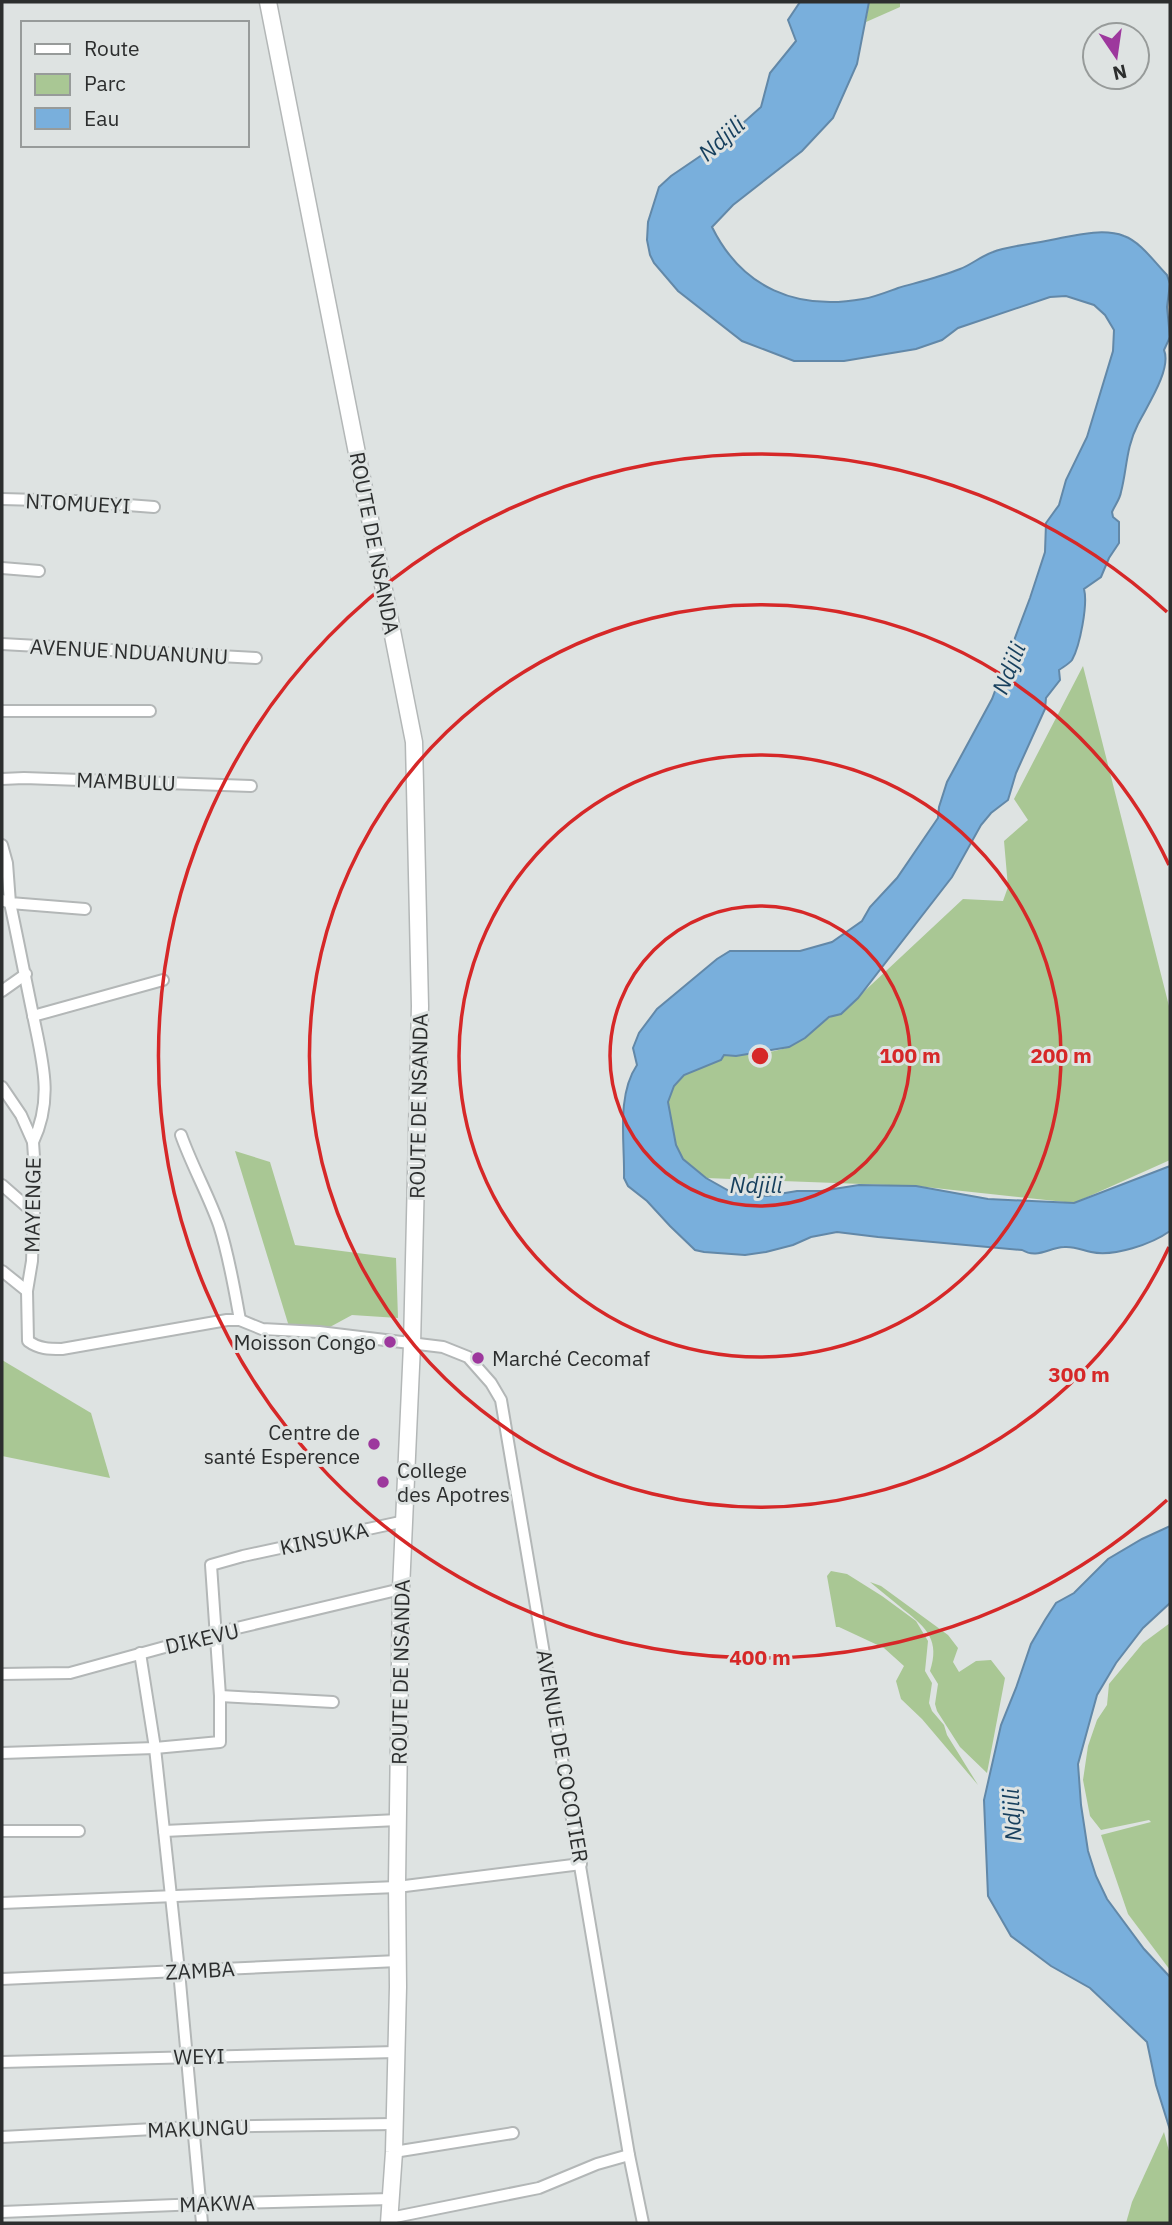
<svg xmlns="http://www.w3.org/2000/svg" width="1172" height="2225" viewBox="0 0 1172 2225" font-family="'IBM Plex Sans',sans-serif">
<rect width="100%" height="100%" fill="#dee3e2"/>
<!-- green -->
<g fill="#a9c794">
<polygon points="869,2 900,2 900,7 866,22"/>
<path d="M 1083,666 L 1170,1010 L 1170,1160 L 1074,1203 L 916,1186 L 706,1178 L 683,1159 L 676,1145 L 668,1102 L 674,1086 L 684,1075 L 721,1060 L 724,1055 C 739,1056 778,1053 790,1046 C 809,1036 820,1019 841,1013 L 963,899 L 1003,901 L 1008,887 L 1004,841 L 1028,820 L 1014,799 Z"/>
<polygon points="235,1151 270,1162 295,1245 396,1258 398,1318 352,1315 295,1346"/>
<polygon points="2,1360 91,1413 110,1478 2,1456"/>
<polygon points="831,1571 847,1574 882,1596 916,1621 928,1641 925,1671 932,1683 929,1703 932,1711 944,1725 947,1735 978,1785 922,1719 901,1699 896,1681 904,1666 884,1648 839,1627 836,1627 827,1576"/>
<path d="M 870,1582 L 881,1586 L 948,1635 L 958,1648 L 953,1662 L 959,1672 L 976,1661 L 991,1660 L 1005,1678 L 987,1773 L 960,1747 L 937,1711 L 935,1704 L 938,1684 L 930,1671 C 940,1641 927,1628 904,1610 C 893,1601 881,1591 870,1582 Z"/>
<polygon points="1170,1623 1170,1970 1128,1914 1101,1835 1151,1822 1149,1820 1101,1830 1090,1816 1083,1780 1088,1746 1097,1720 1107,1705 1109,1684 1143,1643"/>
<polygon points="1164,2132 1170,2155 1170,2223 1126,2223 1132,2202"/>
</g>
<!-- water -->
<g fill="#79afdc" stroke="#6288a8" stroke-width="2">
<path d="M 800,2 L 869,2 L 857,64 L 833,118 L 802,151 L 733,205 L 712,227 C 742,288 797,311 863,299 C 875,297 887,292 898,288 C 919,282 940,277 960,269 C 971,265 981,256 993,252 C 1007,246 1039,243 1056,239 C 1076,235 1104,228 1124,236 C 1141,242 1155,263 1167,275 L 1170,284 L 1167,307 L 1170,337 L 1164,350 C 1172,369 1147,406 1138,424 C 1126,447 1127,469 1121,492 C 1120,499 1115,505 1112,512 L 1113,517 L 1119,522 L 1119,543 L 1109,558 L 1101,577 L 1084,589 C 1088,604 1080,646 1072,660 C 1069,664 1063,667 1059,670 L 1060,680 L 1046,698 L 1045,709 L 1016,773 L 1008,800 L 991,813 L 981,825 L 952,877 L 858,998 L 841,1014 L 829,1017 L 805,1038 L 789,1047 L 736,1056 L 724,1055 L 721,1060 L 684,1075 L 674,1086 L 668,1102 L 676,1145 L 683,1159 L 706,1178 L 731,1192 L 767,1196 L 797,1191 L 821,1191 L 859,1185 L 916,1186 L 988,1199 L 1074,1203 L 1170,1166 L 1170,1231 C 1152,1244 1114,1257 1091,1252 C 1082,1250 1074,1246 1064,1247 C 1048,1248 1037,1259 1022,1250 L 878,1237 L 837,1232 L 811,1237 L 793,1245 L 766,1252 L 745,1255 L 704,1252 L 695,1250 L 670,1226 L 647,1201 L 628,1186 L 624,1178 C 625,1143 616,1096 637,1065 L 633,1048 L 639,1033 L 657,1009 L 717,959 L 730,951 L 800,951 L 832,942 L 862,921 L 870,907 L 897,878 L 938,818 L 939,807 L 947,782 L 992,699 L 1030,598 L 1045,552 L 1046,523 L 1059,505 L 1066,480 L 1087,437 L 1113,351 L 1114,330 L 1105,315 L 1094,305 L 1066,296 L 1050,297 L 958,328 L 942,340 L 916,349 L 844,361 L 794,361 L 742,341 L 678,291 L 654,263 L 650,255 L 647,240 L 648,222 L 659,187 L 671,176 L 724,140 L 761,107 L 770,73 L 796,41 L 788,20 Z"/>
<polygon points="1170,1526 1170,1603 1143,1628 1116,1663 1097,1695 1078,1764 1081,1805 1088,1851 1096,1876 1107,1899 1144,1949 1170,1977 1170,2130 1156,2085 1147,2042 1090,1988 1051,1966 1011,1936 988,1896 984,1800 1001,1725 1016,1688 1031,1644 1045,1620 1056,1603 1074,1593 1108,1559 1142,1539"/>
</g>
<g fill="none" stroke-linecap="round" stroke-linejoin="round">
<!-- street casing -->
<g stroke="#b3b7b7" stroke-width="14">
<g id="street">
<polyline points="2,499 75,501 154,507"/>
<polyline points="2,568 39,571"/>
<polyline points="2,644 256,658"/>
<polyline points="2,711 150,711"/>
<polyline points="2,779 24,778 251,786"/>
<polyline points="2,845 7,863 10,903 85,909"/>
<path d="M 2,900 L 10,903 C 18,940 25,977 33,1015 C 42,1060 54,1098 33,1142"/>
<polyline points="2,991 26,974"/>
<polyline points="33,1016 163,980"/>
<path d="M 2,1087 L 21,1115 L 33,1142 L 35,1172 L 32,1261 L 27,1291 L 28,1341 C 39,1349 49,1349 62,1349 L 227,1320 L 240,1320 L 262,1329 L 319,1332 L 443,1347 L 468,1357 L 491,1383 L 501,1400 L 629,2155 L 643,2223"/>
<path d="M 181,1135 C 192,1166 208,1194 219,1225 C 229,1256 234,1287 240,1320"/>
<polyline points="2,1185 34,1213"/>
<polyline points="2,1271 27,1291"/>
<polyline points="140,1653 155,1748 164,1831 179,1971 202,2223"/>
<polyline points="2,1674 70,1673 216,1633 401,1589"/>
<polyline points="220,1696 333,1702"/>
<polyline points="2,1753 155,1748 220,1742 220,1696 211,1565 243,1556 405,1521"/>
<polyline points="2,1831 79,1831"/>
<polyline points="164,1831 398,1820"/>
<polyline points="2,1903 397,1887 581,1864"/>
<polyline points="2,1979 398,1961"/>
<polyline points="2,2062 396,2052"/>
<polyline points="2,2137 192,2127 394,2124"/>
<polyline points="394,2152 513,2133"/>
<polyline points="2,2212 200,2204 391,2199"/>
<polyline points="390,2218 539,2188 597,2164 629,2155"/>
</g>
</g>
<!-- secondary casing -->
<g stroke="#b3b7b7" stroke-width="19">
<polyline id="secondary" points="268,2 414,742 420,1006 412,1345 401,1589 397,1884 398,1987 394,2152 389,2223"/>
</g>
<!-- street -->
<use href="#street" stroke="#fff" stroke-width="10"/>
<!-- secondary -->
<use href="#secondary" stroke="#fff" stroke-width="16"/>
</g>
<!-- distance rings -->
<g fill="none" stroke="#d62828" stroke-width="3.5">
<circle cx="760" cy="1056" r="150"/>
<circle cx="760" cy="1056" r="301"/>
<path d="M1169 1247A451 451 0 1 1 1169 865"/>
<path d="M1167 1500A602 602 0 1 1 1167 612"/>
</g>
<!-- markers -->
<g fill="#9d389d" stroke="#dee3e2" stroke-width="2.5">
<circle cx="390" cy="1342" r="7"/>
<circle cx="478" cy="1358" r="7"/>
<circle cx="374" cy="1444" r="7"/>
<circle cx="383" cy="1482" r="7"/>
</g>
<g text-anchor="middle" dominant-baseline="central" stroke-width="6" stroke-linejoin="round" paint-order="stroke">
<!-- street labels -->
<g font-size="21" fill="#2c2e2e" stroke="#dee3e2">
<text transform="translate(78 503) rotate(3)">NTOMUEYI</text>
<text transform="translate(375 543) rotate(79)">ROUTE DE NSANDA</text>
<text transform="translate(129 651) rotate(3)">AVENUE NDUANUNU</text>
<text transform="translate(126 781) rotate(2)">MAMBULU</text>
<text transform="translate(418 1106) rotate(-89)">ROUTE DE NSANDA</text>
<text transform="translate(32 1205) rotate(-89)">MAYENGE</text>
<text transform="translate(324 1538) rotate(-12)">KINSUKA</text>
<text transform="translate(202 1638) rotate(-13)">DIKEVU</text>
<text transform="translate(400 1672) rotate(-89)">ROUTE DE NSANDA</text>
<text transform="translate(563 1756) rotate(80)">AVENUE DE COCOTIER</text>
<text transform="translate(200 1970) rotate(-3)">ZAMBA</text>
<text transform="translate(199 2056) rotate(-1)">WEYI</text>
<text transform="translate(198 2128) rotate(-2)">MAKUNGU</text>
<text transform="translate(217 2203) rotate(-2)">MAKWA</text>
</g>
<!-- poi labels -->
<g font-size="21" fill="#2c2e2e" stroke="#dee3e2" text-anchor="end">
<text x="376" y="1342">Moisson Congo</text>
<text x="492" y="1358" text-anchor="start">Marché Cecomaf</text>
<text x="360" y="1432">Centre de<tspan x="360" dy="24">santé Esperence</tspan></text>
<text x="397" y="1470" text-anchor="start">College<tspan x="397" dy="24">des Apotres</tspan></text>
</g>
<!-- water labels -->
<g font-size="23" font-style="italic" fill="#163f5d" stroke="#dee3e2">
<text transform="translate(721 138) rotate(-42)">Ndjili</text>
<text transform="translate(1008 668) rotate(-68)">Ndjili</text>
<text x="756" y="1184">Ndjili</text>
<text transform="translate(1011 1815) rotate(-93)">Ndjili</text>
</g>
</g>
<circle cx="760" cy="1056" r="10" fill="#d62828" stroke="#dee3e2" stroke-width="3.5"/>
<g font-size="21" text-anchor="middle" font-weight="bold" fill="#d62828" stroke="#dee3e2" stroke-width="6" stroke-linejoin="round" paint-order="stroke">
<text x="910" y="1063">100 m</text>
<text x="1061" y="1063">200 m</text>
<text x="1079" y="1382">300 m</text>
<text x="760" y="1665">400 m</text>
</g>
<!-- border -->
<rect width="1172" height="2225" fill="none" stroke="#2c2e2e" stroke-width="7"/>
<!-- legend -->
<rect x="21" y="21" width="228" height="126" fill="#dee3e2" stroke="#979b9a" stroke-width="2"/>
<rect x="35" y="44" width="35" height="10" fill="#ffffff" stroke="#979b9a" stroke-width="2"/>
<text x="84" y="56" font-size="21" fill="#2c2e2e">Route</text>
<rect x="35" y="74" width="35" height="21" fill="#a9c794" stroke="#979b9a" stroke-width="2"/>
<text x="84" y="91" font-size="21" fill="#2c2e2e">Parc</text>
<rect x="35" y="108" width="35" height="21" fill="#79afdc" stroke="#979b9a" stroke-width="2"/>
<text x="84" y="126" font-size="21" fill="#2c2e2e">Eau</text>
<!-- north arrow -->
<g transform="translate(1116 56) rotate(167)"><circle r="33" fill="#dee3e2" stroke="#979b9a" stroke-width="2"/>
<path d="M0-5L12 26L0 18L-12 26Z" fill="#9d389d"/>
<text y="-10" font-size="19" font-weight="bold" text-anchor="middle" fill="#2c2e2e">N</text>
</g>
</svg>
